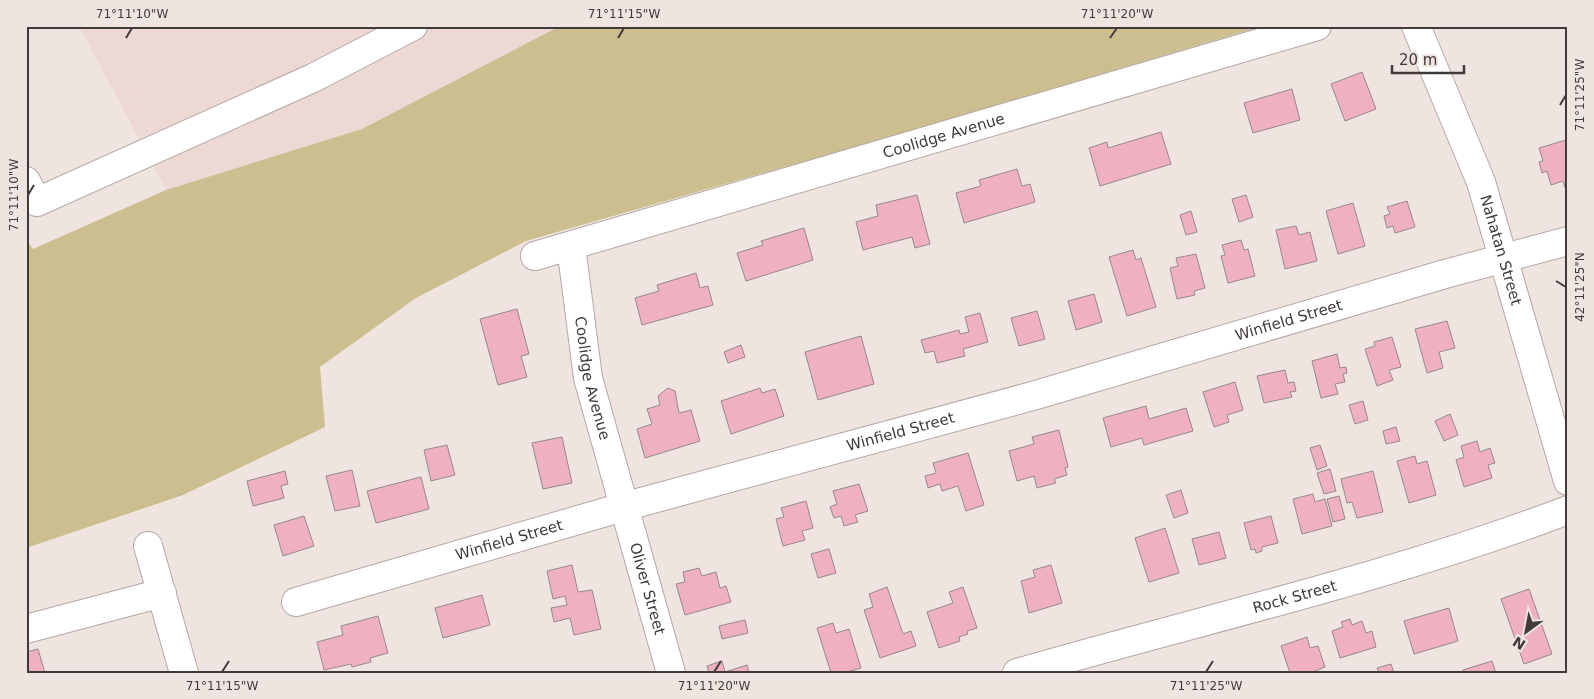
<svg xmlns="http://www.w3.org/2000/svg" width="1594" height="699" viewBox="0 0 1594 699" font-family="'DejaVu Sans',sans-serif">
<rect width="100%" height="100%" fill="#f0e4e1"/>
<!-- built -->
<polygon fill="#edd8d3" points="79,26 560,26 362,129 166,190"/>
<!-- green -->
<polygon fill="#cdbe90" points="560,26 1262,26 962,116 526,241 416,298 320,367 325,427 183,495 26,548 26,240 33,249 166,190 362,129"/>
<!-- building -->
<g fill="#efb1c0" stroke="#94898b">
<polygon points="1362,72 1376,109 1345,121 1331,84"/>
<polygon points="1292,89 1300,120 1253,133 1244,103"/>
<polygon points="1161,132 1171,164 1100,186 1089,148 1107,142 1108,148"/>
<polygon points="1566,140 1568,187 1565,188 1563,181 1551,185 1547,171 1542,173 1539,162 1543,161 1539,148"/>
<polygon points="1017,169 1022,186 1030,184 1035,202 964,223 956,193 981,186 979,180"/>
<polygon points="917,195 930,244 915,248 912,237 863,250 856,222 878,216 876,205"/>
<polygon points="1246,195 1253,217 1239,222 1232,199"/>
<polygon points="1407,201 1415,227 1395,233 1393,226 1387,228 1384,216 1390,214 1387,207"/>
<polygon points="1353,203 1365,246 1338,254 1326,211"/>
<polygon points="1191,211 1197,232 1186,235 1180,215"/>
<polygon points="1296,226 1299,235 1310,232 1317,261 1285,269 1276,230"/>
<polygon points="804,228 813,260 746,281 737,253 763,245 761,241"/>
<polygon points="1241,240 1244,250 1248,249 1255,276 1228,283 1221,256 1225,255 1222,245"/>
<polygon points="1133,250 1136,260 1141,258 1156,307 1127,316 1109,257"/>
<polygon points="1196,254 1205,288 1194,291 1195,295 1177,299 1170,268 1178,266 1176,258"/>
<polygon points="696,273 700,288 708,286 713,305 642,325 635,298 659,291 657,285"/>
<polygon points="1094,294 1102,322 1076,330 1068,301"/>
<polygon points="517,309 529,354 521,356 527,377 498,385 480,319"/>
<polygon points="1037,311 1045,339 1019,346 1011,318"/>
<polygon points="980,313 988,342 963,349 965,356 937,363 934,351 925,353 921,340 959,330 960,334 969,332 965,317"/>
<polygon points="1447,321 1455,348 1439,352 1443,368 1427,373 1415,329"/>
<polygon points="861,336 874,384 818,400 805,352"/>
<polygon points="1392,337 1401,367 1389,370 1393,380 1377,386 1365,349 1375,346 1374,342"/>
<polygon points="741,345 745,357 728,363 724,352"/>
<polygon points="1337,354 1340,368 1346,367 1347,373 1343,374 1345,382 1335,384 1338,394 1321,398 1312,361"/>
<polygon points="1285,370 1288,383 1294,382 1296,391 1290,392 1292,397 1264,403 1257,376"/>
<polygon points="1235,382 1243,410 1227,415 1229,422 1214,427 1203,392"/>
<polygon points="668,388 675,391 679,413 691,410 700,441 645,458 637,429 652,424 647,409 660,405 658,396"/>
<polygon points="760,388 762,393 775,389 784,416 731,434 721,401"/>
<polygon points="1363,401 1368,420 1355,424 1349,405"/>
<polygon points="1146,406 1149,419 1186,408 1193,431 1144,445 1142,438 1111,447 1103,418"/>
<polygon points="1450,414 1458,435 1444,441 1435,421"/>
<polygon points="1396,427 1400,441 1386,444 1383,431"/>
<polygon points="1059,430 1068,467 1065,468 1067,475 1054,479 1056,483 1037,488 1034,476 1017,481 1009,451 1034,444 1032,437"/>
<polygon points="562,437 572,483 543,489 532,443"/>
<polygon points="1477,441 1480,452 1490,448 1495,463 1488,465 1492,478 1464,487 1456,460 1464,457 1461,446"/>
<polygon points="447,445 455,475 431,481 424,450"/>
<polygon points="1320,445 1327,466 1317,470 1310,448"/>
<polygon points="968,453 984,505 966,511 958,486 942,491 940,484 928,488 925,476 936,473 933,463"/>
<polygon points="1415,456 1417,464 1427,461 1436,495 1409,503 1397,461"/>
<polygon points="1330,469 1336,491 1324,494 1317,473"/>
<polygon points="352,470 360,506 335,511 326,476"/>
<polygon points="285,471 288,484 281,486 284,498 253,506 247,481"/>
<polygon points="1373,471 1383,512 1357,518 1352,502 1347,503 1341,479"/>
<polygon points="421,477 429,509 376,523 367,491"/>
<polygon points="859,484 868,511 855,515 858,522 844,526 841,516 834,518 830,507 837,504 833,491"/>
<polygon points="1181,490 1188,513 1174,518 1166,495"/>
<polygon points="1313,494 1315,502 1325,499 1332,526 1302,534 1293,499"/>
<polygon points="1339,496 1345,519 1333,522 1327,499"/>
<polygon points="806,501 813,528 802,531 805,540 783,546 776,519 784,517 781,508"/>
<polygon points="304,516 314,546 283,556 274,525"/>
<polygon points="1271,516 1278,543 1262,547 1262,551 1256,553 1255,549 1251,550 1244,523"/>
<polygon points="1165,528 1179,573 1149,582 1135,538"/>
<polygon points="1219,532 1226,558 1199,565 1192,539"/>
<polygon points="829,549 836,573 818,578 811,554"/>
<polygon points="572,565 578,592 592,590 601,629 574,635 570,618 554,622 551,608 567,605 565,596 553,599 547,571"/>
<polygon points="1051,565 1062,603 1029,613 1021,581 1035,577 1033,570"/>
<polygon points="699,568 702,576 716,572 720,588 726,586 731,602 685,615 676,584 685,582 683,572"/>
<polygon points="887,587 903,634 911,631 916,646 880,658 864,610 873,607 869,594"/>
<polygon points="963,587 977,628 967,631 968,634 959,637 960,641 939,648 927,612 953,603 949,592"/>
<polygon points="1529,589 1552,654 1524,664 1501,599"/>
<polygon points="482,595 490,625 443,638 435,608"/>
<polygon points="1449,608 1458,641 1414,654 1404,621"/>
<polygon points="378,616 388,653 370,658 371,662 352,667 351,664 324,670 317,642 343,635 341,626"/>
<polygon points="1350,619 1352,625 1362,621 1366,633 1372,631 1376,647 1340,658 1332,631 1343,627 1341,622"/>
<polygon points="745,620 748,633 722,639 719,626"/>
<polygon points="833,623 836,633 849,629 861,668 844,673 831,673 817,628"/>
<polygon points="1307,637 1310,648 1318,646 1325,667 1315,671 1316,673 1290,673 1281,646"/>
<polygon points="38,649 45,673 26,673 26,652"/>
<polygon points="722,661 725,672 747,665 749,673 709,673 707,666"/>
<polygon points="1492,661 1496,673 1464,673 1463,670"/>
<polygon points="1391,664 1394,673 1379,673 1377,668"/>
</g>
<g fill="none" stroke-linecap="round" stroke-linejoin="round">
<!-- minor casing -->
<g stroke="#b4a8a6" stroke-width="30">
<g id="minor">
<polyline points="26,181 37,202 313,78 413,26"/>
<path id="s1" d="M 571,246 L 588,378 L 671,673"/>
<path id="s2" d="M 535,256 L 1317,26"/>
<polyline points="148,546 184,673"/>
<path id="s3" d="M 296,602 L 623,507 L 1036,395 L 1445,274 L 1568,241"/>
<polyline points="26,629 162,593"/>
<path id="s4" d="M 1017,673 C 1200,620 1389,578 1568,510"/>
</g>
</g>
<!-- major casing -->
<g stroke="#b4a8a6" stroke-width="30">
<g id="major">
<path id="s5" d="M 1416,26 L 1481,182 L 1568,481"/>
</g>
</g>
<!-- minor -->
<use href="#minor" stroke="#fff" stroke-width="28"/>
<!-- major -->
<use href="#major" stroke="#fff" stroke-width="28"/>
</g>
<!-- ticks -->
<path fill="none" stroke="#403b3a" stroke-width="2" d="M 126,38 L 132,28M 618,38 L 624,28M 1110,38 L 1117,28M 1560,105 L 1566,95M 28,195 L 34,185M 1556,281 L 1566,287M 222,672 L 229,661M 714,672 L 721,661M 1206,672 L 1213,661"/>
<g text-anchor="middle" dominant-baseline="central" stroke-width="5" stroke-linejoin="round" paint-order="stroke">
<!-- street labels -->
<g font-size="15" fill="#403b3a" stroke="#f0e4e1">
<text stroke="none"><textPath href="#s2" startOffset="426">Coolidge Avenue</textPath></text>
<text stroke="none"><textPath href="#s5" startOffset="240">Nahatan Street</textPath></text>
<text stroke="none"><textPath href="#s3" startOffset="1032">Winfield Street</textPath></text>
<text stroke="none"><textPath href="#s1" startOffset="134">Coolidge Avenue</textPath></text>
<text stroke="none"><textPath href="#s3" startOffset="628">Winfield Street</textPath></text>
<text stroke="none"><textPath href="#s3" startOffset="222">Winfield Street</textPath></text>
<text stroke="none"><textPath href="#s1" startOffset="352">Oliver Street</textPath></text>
<text stroke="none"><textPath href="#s4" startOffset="288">Rock Street</textPath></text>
</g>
</g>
<!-- border -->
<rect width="1594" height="699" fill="none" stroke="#f0e4e1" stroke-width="55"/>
<!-- north arrow -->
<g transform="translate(1526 632) rotate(212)" stroke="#f0e4e1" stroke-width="4" paint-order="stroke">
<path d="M0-4L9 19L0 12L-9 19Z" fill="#403b3a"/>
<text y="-8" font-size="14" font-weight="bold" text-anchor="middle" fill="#403b3a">N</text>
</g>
<!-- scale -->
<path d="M1392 65v8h72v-8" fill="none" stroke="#403b3a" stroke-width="2.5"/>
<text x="1399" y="65" font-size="15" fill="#403b3a" stroke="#f0e4e1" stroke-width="4" paint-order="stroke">20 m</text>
<rect x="28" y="28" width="1538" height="644" fill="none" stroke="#403b3a" stroke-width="2"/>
<g font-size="12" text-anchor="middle" fill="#403b3a">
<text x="132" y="18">71°11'10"W</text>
<text x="624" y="18">71°11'15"W</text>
<text x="1117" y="18">71°11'20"W</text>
<text transform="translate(1580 95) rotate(-90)" y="4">71°11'25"W</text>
<text transform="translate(14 195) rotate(-90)" y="4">71°11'10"W</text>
<text transform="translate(1580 287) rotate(-90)" y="4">42°11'25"N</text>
<text x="222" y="690">71°11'15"W</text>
<text x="714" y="690">71°11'20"W</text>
<text x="1206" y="690">71°11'25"W</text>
</g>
</svg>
